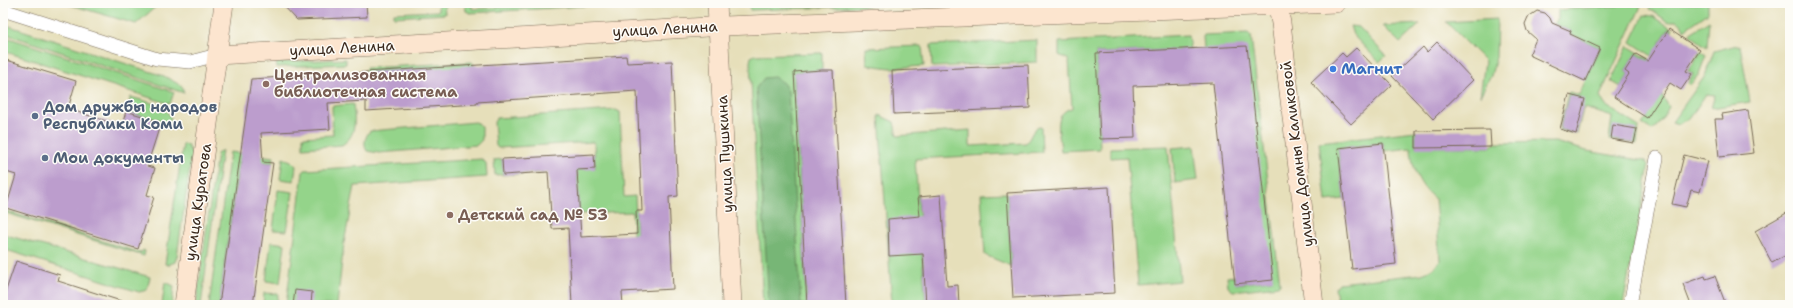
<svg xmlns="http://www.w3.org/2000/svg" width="1793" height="308" viewBox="0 0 1793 308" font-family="'Shantell Sans',sans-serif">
<rect width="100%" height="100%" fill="#fdfcf7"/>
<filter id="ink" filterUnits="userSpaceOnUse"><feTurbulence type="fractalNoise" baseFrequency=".025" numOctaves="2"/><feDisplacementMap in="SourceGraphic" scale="8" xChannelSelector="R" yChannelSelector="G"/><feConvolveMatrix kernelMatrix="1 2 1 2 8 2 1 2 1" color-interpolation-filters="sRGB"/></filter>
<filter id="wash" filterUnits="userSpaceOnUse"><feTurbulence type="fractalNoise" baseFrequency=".012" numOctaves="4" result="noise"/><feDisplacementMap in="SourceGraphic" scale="16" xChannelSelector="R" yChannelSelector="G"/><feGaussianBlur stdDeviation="0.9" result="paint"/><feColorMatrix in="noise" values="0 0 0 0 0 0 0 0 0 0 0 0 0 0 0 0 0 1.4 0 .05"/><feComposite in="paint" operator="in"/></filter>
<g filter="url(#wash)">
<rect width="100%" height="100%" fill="#e6dfba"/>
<!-- green -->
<g fill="#94d48a" stroke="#687f54">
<polygon points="64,3 160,3 136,24"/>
<polygon points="438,3 444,3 445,14 394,17 394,13 438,11"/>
<polygon points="465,3 472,3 472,9 578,3 604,3 602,5 470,13 466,11"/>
<polygon points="750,3 956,3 750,10"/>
<path d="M 1675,3 L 1708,3 L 1708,13 L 1684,30 C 1682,22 1676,19 1669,22 L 1649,9 L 1650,6 Z"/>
<polygon points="1642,4 1600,96 1605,105 1639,127 1637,144 1609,140 1612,117 1585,108 1583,109 1577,134 1559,130 1568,94 1569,92 1579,95 1600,48 1570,34 1571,31 1557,25 1552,26 1558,19 1558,10"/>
<polygon points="1644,15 1653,16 1673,29 1671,31 1669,29 1660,42 1655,58 1631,42"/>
<polygon points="1497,19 1496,57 1491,76 1480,96 1485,61 1446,22"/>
<polygon points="1709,21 1707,47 1689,34"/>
<polygon points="3,24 164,76 182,86 184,93 3,33"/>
<polygon points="1420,24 1400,43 1383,26"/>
<polygon points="1350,26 1359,27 1386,56 1379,62 1353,35"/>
<polygon points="1248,33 1251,36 1280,284 1278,286 1233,291 1228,287 1227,277 1234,276 1236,284 1272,280 1204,48 1203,37 1204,35"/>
<path d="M 1188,35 L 1190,49 L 1096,53 L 1100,149 L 1061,151 C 1060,134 1052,113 1072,108 L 1069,60 L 1059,55 L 1059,42 Z"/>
<polygon points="3,36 174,92 170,104 3,51"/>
<polygon points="1037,40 1037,62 932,67 931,45"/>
<polygon points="1737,45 1740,46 1741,51 1750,102 1711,108 1715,95 1706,94 1690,118 1678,124 1672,122 1705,76 1714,51"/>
<polygon points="922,46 924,66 891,68 867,65 866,48"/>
<polygon points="1628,46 1653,62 1652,64 1636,54 1625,71 1629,74 1621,87 1611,81"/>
<polygon points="1701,51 1706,55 1699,74 1690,85 1688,83 1693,74 1688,71"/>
<polygon points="822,53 822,70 794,72 807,305 763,305 750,62 751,57 755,55"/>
<polygon points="346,59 346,64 277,67 276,62"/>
<polygon points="472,62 475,66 364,73 366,68"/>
<polygon points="1659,90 1669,107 1658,125 1652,130 1642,124 1647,118"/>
<path d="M 131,97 C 143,101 168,104 171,119 L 167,123 L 126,111 Z"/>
<path d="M 353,104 C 355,121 357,135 342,145 L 303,148 L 303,137 L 333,135 L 332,106 Z"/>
<polygon points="616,110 620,112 624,197 635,196 640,291 636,291 632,212 579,214 577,171 495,175 494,160 502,159 503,175 595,168 594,142 498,148 496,146 494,122 497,118"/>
<path d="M 879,115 L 894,122 L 897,136 L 970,130 L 970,146 L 1026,143 C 1032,137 1032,127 1041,127 L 1042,152 L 915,159 L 926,305 L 892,305 Z"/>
<path d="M 476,122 L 482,127 L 482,140 L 477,145 L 379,153 L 367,151 C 363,145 365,136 370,131 Z"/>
<path d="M 1416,131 L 1416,147 L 1490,147 L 1495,143 L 1555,142 L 1587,151 L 1645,161 L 1648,165 L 1648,171 L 1623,305 L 1338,305 L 1335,288 L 1339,283 L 1422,274 C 1430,271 1435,268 1440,261 L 1435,199 C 1419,186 1412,169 1411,148 L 1384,151 L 1383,143 L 1338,148 L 1344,199 L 1326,201 L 1319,142 Z"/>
<polygon points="183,144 187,145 192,154 177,256 175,262 168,265 165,264"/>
<polygon points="1168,146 1180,281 1138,285 1127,157 1110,158 1110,148"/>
<polygon points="1194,146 1198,180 1175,183 1172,148"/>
<polygon points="222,150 201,305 196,305 217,154"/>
<polygon points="230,152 274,157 273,163 239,159 219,305 209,305"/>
<polygon points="283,158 291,161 296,166 294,181 280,179"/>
<polygon points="482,159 486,163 487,177 355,186 344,243 337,305 286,305 303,172 305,170"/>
<polygon points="278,190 293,192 287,231 273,230"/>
<polygon points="1007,193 1011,266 985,255 981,194"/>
<polygon points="3,210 141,253 143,250 145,251 144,256 3,212"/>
<polygon points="3,234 150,277 147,290 139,292 3,249"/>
<polygon points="271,242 285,244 280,283 266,281"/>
<polygon points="165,282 174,286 172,305 162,305"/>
<polygon points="264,293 278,294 277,305 263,305"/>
</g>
<!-- forest -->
<polygon fill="#77b676" stroke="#59704a" points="774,77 783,83 788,91 801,305 769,305 756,88 764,78"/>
<g id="blocks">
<!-- building -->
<g fill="#bc9dcd">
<polygon points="281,3 366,3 367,17 297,20"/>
<polygon points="1537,11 1545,13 1550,18 1552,23 1571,31 1570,34 1600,48 1585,81 1529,55 1536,39 1527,31 1525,24 1528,17"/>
<polygon points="1669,29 1700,50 1686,71 1692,74 1681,90 1670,83 1647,118 1614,97 1629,74 1625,71 1636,54 1648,61"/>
<polygon points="1437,42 1473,80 1433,119 1392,76 1423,47 1427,52"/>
<polygon points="1247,46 1273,280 1235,284 1213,83 1133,86 1135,138 1100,139 1096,53"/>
<polygon points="1356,48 1392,85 1351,124 1311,82 1342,53 1346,57"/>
<polygon points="626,56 627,63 672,61 678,196 669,197 673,289 622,292 623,305 572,305 568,228 552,229 548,172 503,175 502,159 594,154 595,169 577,170 581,237 637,234 636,211 642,211 637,91 477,102 477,104 366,111 366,101 328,103 330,129 261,133 263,162 273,163 253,305 219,305 251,79"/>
<polygon points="3,59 76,81 68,109 122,126 126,111 161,122 147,166 155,168 147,195 154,197 138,249 6,208 16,175 3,171"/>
<polygon points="1028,65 1030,108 894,114 892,71"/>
<polygon points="822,70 833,70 846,305 807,305 794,72"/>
<polygon points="1569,95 1585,99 1576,134 1560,129"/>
<polygon points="1748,110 1754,153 1719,157 1715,119 1723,119 1722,114"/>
<polygon points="1613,125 1637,129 1634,143 1611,139"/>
<polygon points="1490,130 1491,147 1416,148 1416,131"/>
<polygon points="1383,143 1396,264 1352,269 1338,148"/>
<polygon points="1684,155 1708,161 1700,192 1691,190 1686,207 1672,204"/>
<polygon points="1109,187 1115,293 1013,298 1007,193"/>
<polygon points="941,195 947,286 958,285 959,305 926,305 923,254 889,256 888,219 920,216 918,197"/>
<polygon points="1790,211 1790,253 1772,263 1755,231"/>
<polygon points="16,261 60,275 58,281 124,302 124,305 3,305 3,299"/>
<polygon points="1705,276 1706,279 1715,276 1726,305 1691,305 1683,284"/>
<polygon points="295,290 312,292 311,305 293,305"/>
</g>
</g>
</g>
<g filter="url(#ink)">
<use href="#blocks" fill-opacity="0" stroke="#776955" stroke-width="1"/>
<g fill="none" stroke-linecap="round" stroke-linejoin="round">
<!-- street casing -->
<g stroke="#776955" stroke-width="14">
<g id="street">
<polyline points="3,10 157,59 190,62 217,55"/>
<polyline points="1630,305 1657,158"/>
</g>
</g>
<!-- secondary casing -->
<g stroke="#776955" stroke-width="20">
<g id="secondary">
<polyline points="717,3 732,305"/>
<polyline points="1277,3 1281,23 1314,305"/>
<polyline points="217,55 725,26 1336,3"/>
<polyline points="184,305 224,3"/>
</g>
</g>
<!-- street -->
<use href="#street" stroke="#fff" stroke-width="13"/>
<!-- secondary -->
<use href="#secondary" stroke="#fce5cf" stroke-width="19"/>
</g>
</g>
<!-- markers -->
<circle fill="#3f7fe0" stroke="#fdfcf7" stroke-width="1.5" cx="1333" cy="69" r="4"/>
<g fill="#8d6e63" stroke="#fdfcf7" stroke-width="1.5">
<circle cx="266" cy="84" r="4"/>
<circle cx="450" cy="215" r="4"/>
</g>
<g fill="#5c6f8a" stroke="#fdfcf7" stroke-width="1.5">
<circle cx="35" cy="116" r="4"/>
<circle cx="45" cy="158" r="4"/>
</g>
<g text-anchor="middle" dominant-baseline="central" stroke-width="3" stroke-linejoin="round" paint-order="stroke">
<!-- street labels -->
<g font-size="15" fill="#3b2a1e" stroke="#fdfcf7">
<text transform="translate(665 29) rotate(-3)">улица Ленина</text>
<text transform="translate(342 48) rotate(-3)">улица Ленина</text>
<text transform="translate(725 154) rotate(-93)">улица Пушкина</text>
<text transform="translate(1297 154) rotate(-97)">улица Домны Каликовой</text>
<text transform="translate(198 202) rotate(-82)">улица Куратова</text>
</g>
<!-- shop labels -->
<g font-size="15" font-weight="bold" fill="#366cbe" stroke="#fdfcf7" text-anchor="start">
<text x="1341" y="69">Магнит</text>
</g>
<!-- education labels -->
<g font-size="15" font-weight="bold" fill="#785e54" stroke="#fdfcf7" text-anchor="start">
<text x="274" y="75">Централизованная<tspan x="274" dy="17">библиотечная система</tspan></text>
<text x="458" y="215">Детский сад № 53</text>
</g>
<!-- service labels -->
<g font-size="15" font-weight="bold" fill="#4e5e75" stroke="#fdfcf7" text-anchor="start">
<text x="43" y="107">Дом дружбы народов<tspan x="43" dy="17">Республики Коми</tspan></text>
<text x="53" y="158">Мои документы</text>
</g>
</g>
<!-- margin -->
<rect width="1793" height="308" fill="none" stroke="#fdfcf7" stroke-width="16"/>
</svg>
